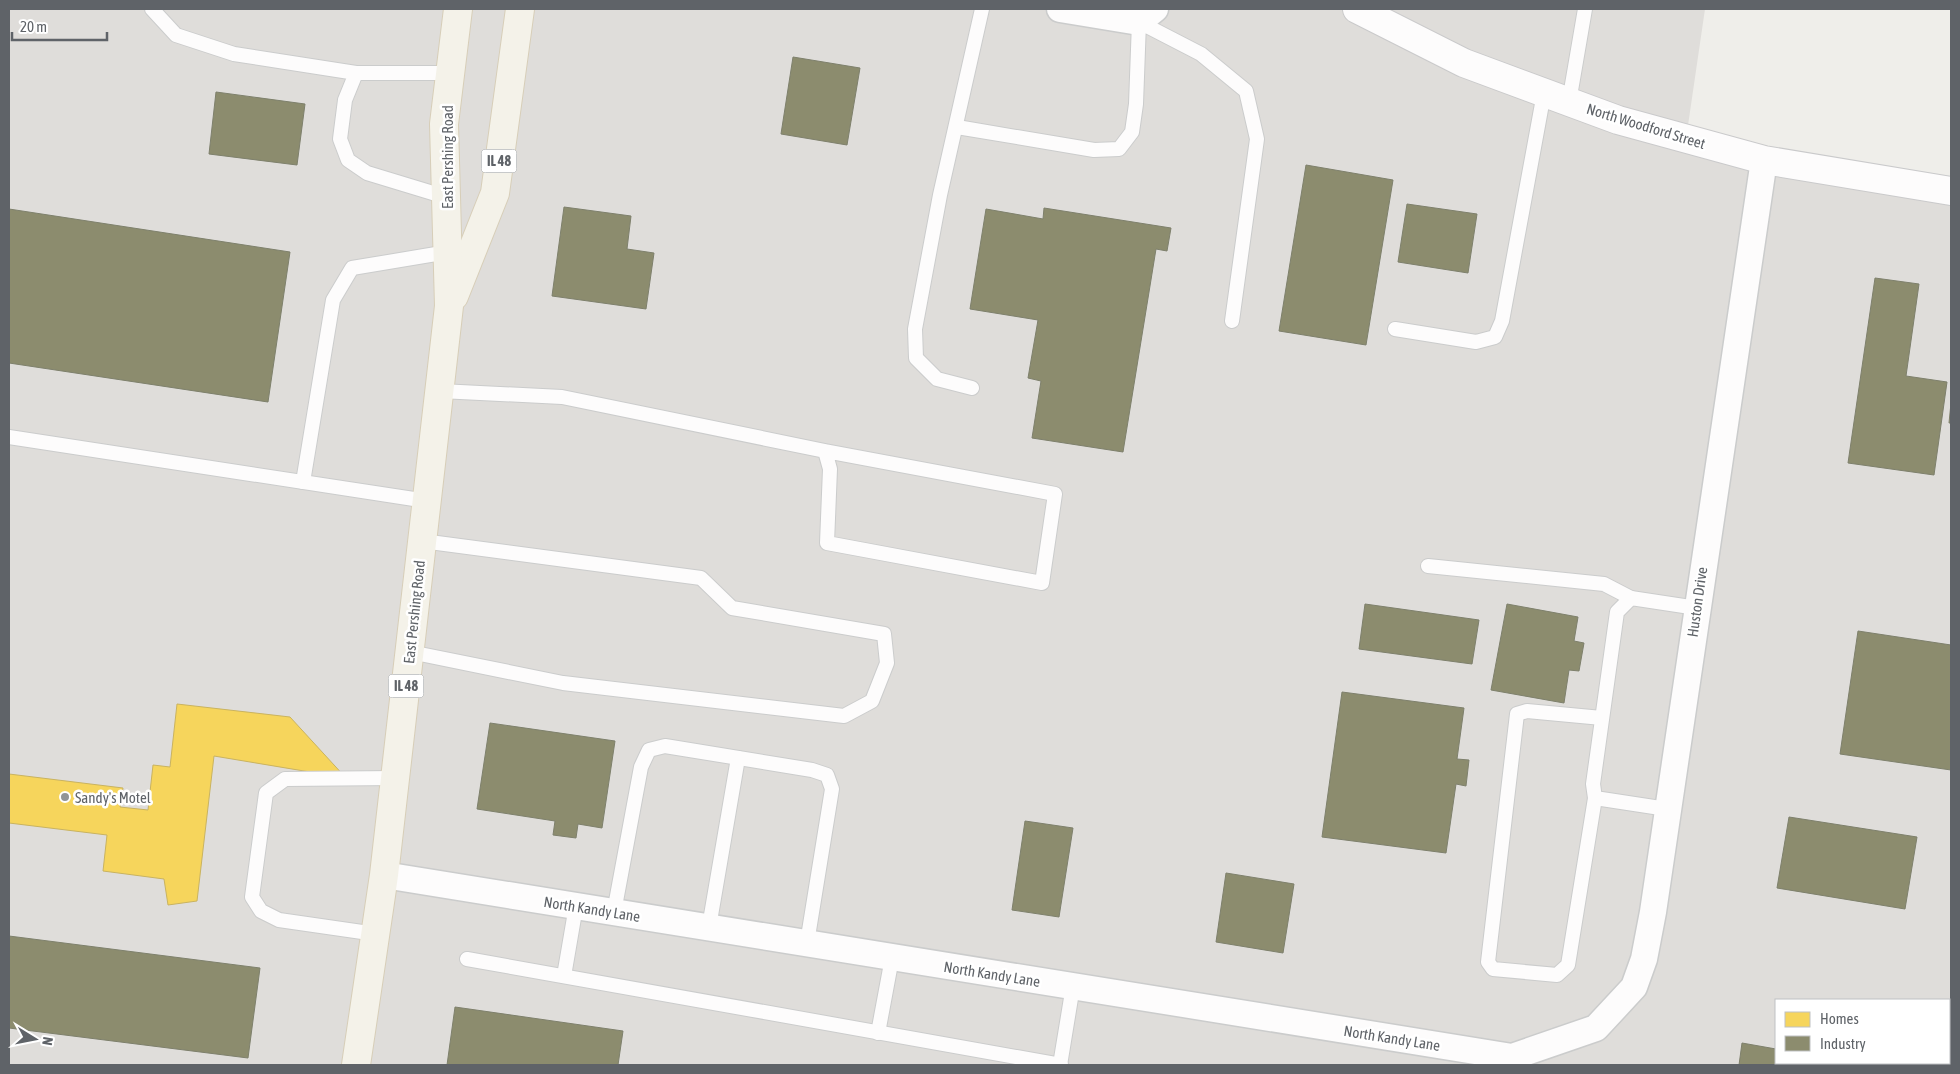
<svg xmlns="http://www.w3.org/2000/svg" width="1960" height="1074" viewBox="0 0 1960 1074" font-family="'Asap Condensed',sans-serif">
<rect width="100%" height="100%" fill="#efeeea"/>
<!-- industrial -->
<path fill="#dfddda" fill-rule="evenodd" d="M 9,9 L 1705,9 L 1686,139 L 1951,191 L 1951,1065 L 9,1065 ZM 1776,1000 L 1949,1000 L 1949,1063 L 1776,1063 Z"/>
<!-- homes -->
<polygon fill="#f6d55c" stroke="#c9b360" points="177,704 290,717 346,778 214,756 197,901 168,905 164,879 103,871 107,835 9,823 9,774 123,788 120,807 148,810 153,765 170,767"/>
<!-- industry -->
<g fill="#8c8c6e" stroke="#7e806c">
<polygon points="793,57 860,68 847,145 781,134"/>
<polygon points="216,92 305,104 297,165 209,154"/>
<polygon points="1306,165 1393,180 1366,345 1279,331"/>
<polygon points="1407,204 1477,214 1468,273 1398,262"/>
<polygon points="564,207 631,216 627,249 654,253 646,309 552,296"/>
<polygon points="1044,208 1171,228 1167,251 1156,249 1123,452 1032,438 1041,381 1028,378 1038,320 970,309 986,209 1043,219"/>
<polygon points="9,209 290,252 268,402 9,363"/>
<polygon points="1875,278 1919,284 1906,376 1947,382 1934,475 1848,463"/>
<polygon points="1951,403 1951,423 1949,423"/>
<polygon points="1365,604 1479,620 1472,664 1359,649"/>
<polygon points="1507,604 1578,617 1574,641 1584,643 1579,671 1569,670 1564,703 1491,690"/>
<polygon points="1858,631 1951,645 1951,770 1840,754"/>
<polygon points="1342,692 1464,708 1457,759 1469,760 1466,786 1456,784 1446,853 1322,837"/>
<polygon points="490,723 615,741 602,828 578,824 576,838 553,835 555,821 477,809"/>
<polygon points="1789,817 1917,837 1905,909 1777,888"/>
<polygon points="1025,821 1073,828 1059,917 1012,910"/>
<polygon points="1226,873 1294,884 1283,953 1216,942"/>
<polygon points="9,936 260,968 248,1058 9,1028"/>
<polygon points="455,1007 623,1031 618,1065 447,1065"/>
<polygon points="1742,1043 1776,1049 1776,1063 1861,1063 1876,1065 1739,1065"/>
</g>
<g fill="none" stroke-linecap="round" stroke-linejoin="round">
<!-- lane casing -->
<g stroke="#cbcccc" stroke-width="16">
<g id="lane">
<polyline points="152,9 176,35 234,54 356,73 450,73"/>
<polyline points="356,73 345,100 340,139 348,160 367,173 446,197"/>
<polyline points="1569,102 1585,9"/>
<polyline points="957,127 1094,150 1119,149 1132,132 1136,104 1139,22 1201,54 1246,91 1257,139 1232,321"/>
<polyline points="1395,329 1476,342 1495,337 1502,321 1544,93"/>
<polyline points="972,388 937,379 916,358 915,329 940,195 982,9"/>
<polyline points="440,391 562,397 825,451 1055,494 1042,583 827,543 830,469 825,451"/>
<polyline points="9,437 427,501"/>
<polyline points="303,482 333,300 352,268 448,252"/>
<polyline points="1428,566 1604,584 1631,598"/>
<polyline points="410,652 563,683 844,716 872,701 887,663 884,634 732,608 701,578 422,541"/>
<polyline points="1595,798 1568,965 1557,975 1493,969 1488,962 1517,714 1527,711 1602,718"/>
<polyline points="1667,809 1595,798 1593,784 1617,612 1631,598 1697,608"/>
<polyline points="614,912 641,767 649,750 665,746 812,770 827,775 832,789 807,943"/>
<polyline points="709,927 738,758"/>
<polyline points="376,934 279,920 261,911 252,897 266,793 285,779 396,778"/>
<polyline points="467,959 1061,1065"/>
<polyline points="564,976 576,906"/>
<polyline points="878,1033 892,958"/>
<polyline points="1060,1065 1073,986"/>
</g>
</g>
<!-- street casing -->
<g stroke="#cbcccc" stroke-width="29">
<g id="street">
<polyline points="1060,9 1139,22 1155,9"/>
<polyline points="384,875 1512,1057 1596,1028 1634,987 1644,959 1653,912 1764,160"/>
</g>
</g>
<!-- secondary casing -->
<g stroke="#cacacb" stroke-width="30">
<polyline id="secondary" points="1357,9 1464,63 1618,120 1764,160 1951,191"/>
</g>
<!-- primary casing -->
<g stroke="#d7ceb8" stroke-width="30">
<g id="primary">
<polyline points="454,296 495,193 520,9"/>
<polyline points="356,1065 384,875 449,306 444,124 458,9"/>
</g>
</g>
<!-- lane -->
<use href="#lane" stroke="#fdfcfc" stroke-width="14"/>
<!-- street -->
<use href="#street" stroke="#fdfcfc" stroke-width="26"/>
<!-- secondary -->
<use href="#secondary" stroke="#fdfcfc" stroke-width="28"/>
<!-- primary -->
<use href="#primary" stroke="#f4f2e9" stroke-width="28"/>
</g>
<!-- markers -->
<circle fill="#919496" stroke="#fff" stroke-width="2" cx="65" cy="797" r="5"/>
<g text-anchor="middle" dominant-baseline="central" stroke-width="5" stroke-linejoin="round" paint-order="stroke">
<!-- shield labels -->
<g fill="#fff" stroke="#8f9295" stroke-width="1">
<rect x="481.5" y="149.5" width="35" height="23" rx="4"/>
<rect x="388.5" y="674.5" width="35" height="23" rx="4"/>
</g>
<g font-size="14" font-weight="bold" fill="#5f6368">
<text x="499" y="161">IL 48</text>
<text x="406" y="686">IL 48</text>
</g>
<!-- street labels -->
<g font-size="15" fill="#5f6368" stroke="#fff">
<text transform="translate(1646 126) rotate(17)">North Woodford Street</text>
<text transform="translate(447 157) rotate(-90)">East Pershing Road</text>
<text transform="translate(1697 602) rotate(-82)">Huston Drive</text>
<text transform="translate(414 612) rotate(-84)">East Pershing Road</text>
<text transform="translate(592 909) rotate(9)">North Kandy Lane</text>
<text transform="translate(992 974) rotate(9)">North Kandy Lane</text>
<text transform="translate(1392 1038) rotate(9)">North Kandy Lane</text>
</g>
<!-- poi labels -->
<g font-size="15" fill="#5f6368" stroke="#fff" text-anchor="start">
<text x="75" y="797">Sandy's Motel</text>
</g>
</g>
<!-- border -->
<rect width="1960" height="1074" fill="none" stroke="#5f6368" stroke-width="20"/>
<!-- legend -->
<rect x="1775" y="999" width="175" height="65" fill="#ffffff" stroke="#bfc1c3"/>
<rect x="1785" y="1012" width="25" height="15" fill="#f6d55c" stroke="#bfc1c3"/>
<text x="1820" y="1024" font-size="15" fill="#5f6368">Homes</text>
<rect x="1785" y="1036" width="25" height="15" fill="#8c8c6e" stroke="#bfc1c3"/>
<text x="1820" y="1049" font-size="15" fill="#5f6368">Industry</text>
<!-- north arrow -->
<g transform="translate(35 1039) rotate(100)" stroke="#ffffff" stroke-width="4" paint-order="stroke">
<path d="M0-4L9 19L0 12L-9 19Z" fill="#5f6368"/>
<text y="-8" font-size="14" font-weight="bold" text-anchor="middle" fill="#5f6368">N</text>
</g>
<!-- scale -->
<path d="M12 32v8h95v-8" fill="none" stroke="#5f6368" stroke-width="2.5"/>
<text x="20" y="32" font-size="15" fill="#5f6368" stroke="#ffffff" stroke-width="4" paint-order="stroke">20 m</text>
</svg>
